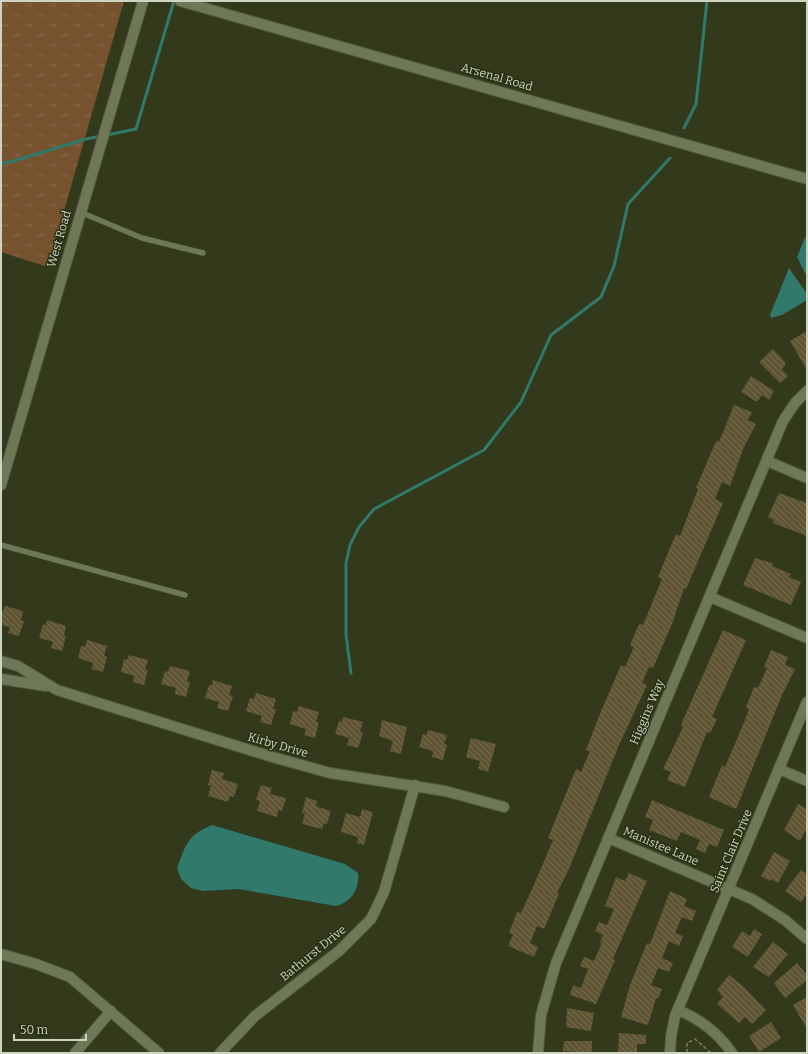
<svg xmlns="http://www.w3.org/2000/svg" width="808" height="1054" viewBox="0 0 808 1054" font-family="Bitter,serif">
<defs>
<pattern id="park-tufts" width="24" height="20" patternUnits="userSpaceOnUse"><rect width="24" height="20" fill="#77522e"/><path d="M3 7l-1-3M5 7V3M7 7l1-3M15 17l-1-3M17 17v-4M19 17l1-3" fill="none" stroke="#896a4b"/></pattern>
<pattern id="building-back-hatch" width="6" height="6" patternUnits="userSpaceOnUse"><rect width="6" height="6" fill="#605636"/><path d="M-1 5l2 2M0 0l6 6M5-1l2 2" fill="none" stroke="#766d51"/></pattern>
</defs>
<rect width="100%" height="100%" fill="#323a1b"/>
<!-- park -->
<polygon fill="url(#park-tufts)" points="1,1 124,1 48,267 1,252"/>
<!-- water -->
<g fill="#31796a">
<polygon points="807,233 807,277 797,257"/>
<polygon points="789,268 807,294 807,300 782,315 771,318 770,315 772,310"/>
<path d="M 212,825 L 345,864 L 358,873 C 360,889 351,902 336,906 L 239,889 L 203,891 L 191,888 L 181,879 L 177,868 C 186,845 187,835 212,825 Z"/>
</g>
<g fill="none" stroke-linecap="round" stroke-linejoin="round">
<!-- stream -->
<g stroke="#31796a" stroke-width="3">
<polyline points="684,128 696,104 707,1"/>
<polyline points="107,135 136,129 174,1"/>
<polyline points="1,163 10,162 86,139 101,136"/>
<polyline points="351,673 346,635 346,563 350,545 359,527 374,509 484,450 521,402 551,335 601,297 614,266 628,204 670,158"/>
</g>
</g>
<!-- building -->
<g fill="url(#building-back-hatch)">
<polygon points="807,331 807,370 790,341"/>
<polygon points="773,349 786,363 782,370 788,376 780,383 759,362"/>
<polygon points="751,376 774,391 769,400 762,395 757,402 741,392"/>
<polygon points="734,405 752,412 748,420 756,424 743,449 730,486 722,482 715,499 723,503 719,512 686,589 684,588 672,624 653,668 649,667 642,683 647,685 619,745 569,869 557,893 559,894 555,903 544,929 537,926 530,943 538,947 534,957 508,946 513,934 509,933 517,912 521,913 533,887 553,840 548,838 576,769 581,772 590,751 586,750 599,716 621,665 625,667 634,647 630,645 639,624 643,625 662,579 658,577 665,560 676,534 680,536 698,489 696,488 716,441 719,442"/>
<polygon points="779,493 807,503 807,536 773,523 774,520 768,517"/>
<polygon points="755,558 773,563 772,566 791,574 789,577 801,582 791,605 743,585"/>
<polygon points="5,606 23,611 21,621 24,621 19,636 8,633 10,627 1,625 1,610 3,611"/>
<polygon points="47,620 66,626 64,635 66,636 62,651 51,648 53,642 39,638 43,624 46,625"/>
<polygon points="723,630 746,640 712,717 717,719 710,733 707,732 685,787 667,780 671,772 663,769 676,742 683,727 681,726 683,720"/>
<polygon points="87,640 107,646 104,656 107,657 103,672 92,669 93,663 78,658 81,646 85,647"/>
<polygon points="771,650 788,657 785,665 795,669 782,695 736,809 709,797 722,765 725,767 745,720 749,709 746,707 754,687 758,688 767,668 764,667"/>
<polygon points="129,655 148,660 145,669 148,670 144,685 133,682 134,676 121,672 124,659 127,660"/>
<polygon points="170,666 190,671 187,681 190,682 186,697 175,694 176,688 161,684 165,671 168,672"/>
<polygon points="213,680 232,686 229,695 233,696 228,711 217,708 219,702 205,698 209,685 212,685"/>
<polygon points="256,693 276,699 273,709 276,709 271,725 260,722 262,716 246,711 250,698 254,699"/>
<polygon points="299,706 319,712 316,722 319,722 315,738 304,735 306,729 290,724 293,711 297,712"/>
<polygon points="343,717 363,722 360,732 363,733 358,748 347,745 349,738 335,734 339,721 342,722"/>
<polygon points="382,720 407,727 401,754 390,751 393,741 379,736"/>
<polygon points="428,730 447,735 444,744 447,745 443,760 432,757 433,751 419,747 423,734 426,735"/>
<polygon points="471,738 496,744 488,772 478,769 480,761 466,757"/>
<polygon points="212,770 224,773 222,779 238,784 234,797 230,796 228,802 208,796 211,786 208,785"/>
<polygon points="261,785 272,788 270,794 286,798 282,811 278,810 277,817 257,811 260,801 256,800"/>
<polygon points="306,797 317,801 316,806 331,811 327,824 324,823 322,829 302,824 305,813 302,813"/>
<polygon points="652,800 724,830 717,847 709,844 705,853 696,849 700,840 681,832 677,841 649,830 653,820 645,817"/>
<polygon points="798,804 807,809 807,827 800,841 784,830"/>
<polygon points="362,809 373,812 364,845 357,843 358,837 341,832 346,813 360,817"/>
<polygon points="774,852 790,861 778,883 771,879 770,881 761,876"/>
<polygon points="801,870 807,874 807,893 801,902 785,891"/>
<polygon points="629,873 647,881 613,959 615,960 596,1004 570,995 573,985 581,988 588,969 580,966 584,957 594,961 602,943 600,943 603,935 595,931 599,922 607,925 614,909 605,906 616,877 625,881"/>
<polygon points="670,891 687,899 684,906 696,911 692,921 682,917 675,933 683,936 679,946 669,941 662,958 673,963 669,972 658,968 651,985 662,989 658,999 656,998 648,1025 621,1017 630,985 647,943 650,944"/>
<polygon points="754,929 762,934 748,957 732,947 742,931 750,936"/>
<polygon points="773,942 788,954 769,977 753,967"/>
<polygon points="797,963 807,975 807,980 785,998 774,983"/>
<polygon points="729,975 744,987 766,1010 752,1024 745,1017 739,1023 717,1004 723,997 717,990"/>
<polygon points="807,997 807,1029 793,1005"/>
<polygon points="567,1008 594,1013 591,1031 566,1027"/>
<polygon points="771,1022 781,1038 759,1052 749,1036"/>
<polygon points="619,1033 646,1035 646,1044 637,1044 637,1053 618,1052"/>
<polygon points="564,1041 592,1041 592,1053 563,1051"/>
</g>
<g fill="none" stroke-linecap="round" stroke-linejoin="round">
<!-- service casing -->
<g stroke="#50573c" stroke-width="6">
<g id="service">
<polyline points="80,212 142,238 203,253"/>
<polyline points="1,545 185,595"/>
</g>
</g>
<!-- minor casing -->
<g stroke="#50573c" stroke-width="12">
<g id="minor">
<polyline points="767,461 807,478"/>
<polyline points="710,597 807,638"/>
<polyline points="1,661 18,666 57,690 269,756 330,773 445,791 504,807"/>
<polyline points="1,679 46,686"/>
<polyline points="779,769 807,781"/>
<polyline points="608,838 752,899 785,920 807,939"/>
<polyline points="1,954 36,964 70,977 159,1053"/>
<path d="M 678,1010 C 700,1019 719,1034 732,1053"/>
<polyline points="75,1053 111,1011"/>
<polyline points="220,1053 255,1016 339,951 371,919 384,892 415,785"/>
<polyline points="538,1053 541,1015 556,963 783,421 795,403 807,391"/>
<polyline points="670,1053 671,1037 675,1016 807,702"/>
</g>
</g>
<!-- tertiary casing -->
<g stroke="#50573c" stroke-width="12">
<g id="tertiary">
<polyline points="180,1 807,179"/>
<polyline points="1,485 143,1"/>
</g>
</g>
<!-- path -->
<polyline stroke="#757c63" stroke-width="1.5" stroke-dasharray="4 2" stroke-linecap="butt" points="687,1053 687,1043 695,1039 711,1053"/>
<!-- service -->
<use href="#service" stroke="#6e7756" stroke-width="5"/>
<!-- minor -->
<use href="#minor" stroke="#6e7756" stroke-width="10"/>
<!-- tertiary -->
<use href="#tertiary" stroke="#6e7756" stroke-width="10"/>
</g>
<g text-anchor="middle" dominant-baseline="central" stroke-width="3" stroke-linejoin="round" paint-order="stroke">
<!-- street labels -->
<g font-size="12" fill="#ced4c2" stroke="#283011">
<text transform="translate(497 77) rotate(16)">Arsenal Road</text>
<text transform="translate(59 239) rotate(-74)">West Road</text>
<text transform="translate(647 712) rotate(-67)">Higgins Way</text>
<text transform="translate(278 745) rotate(16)">Kirby Drive</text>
<text transform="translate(661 846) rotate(23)">Manistee Lane</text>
<text transform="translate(731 851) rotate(-67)">Saint Clair Drive</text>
<text transform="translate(313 953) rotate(-39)">Bathurst Drive</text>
</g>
</g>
<!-- border -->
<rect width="808" height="1054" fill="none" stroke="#ced4c2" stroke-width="4"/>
<!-- scale -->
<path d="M14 1034v6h72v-6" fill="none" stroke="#ced4c2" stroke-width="2"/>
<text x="20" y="1034" font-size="12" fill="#ced4c2" stroke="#283011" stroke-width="3" paint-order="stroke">50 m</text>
</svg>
